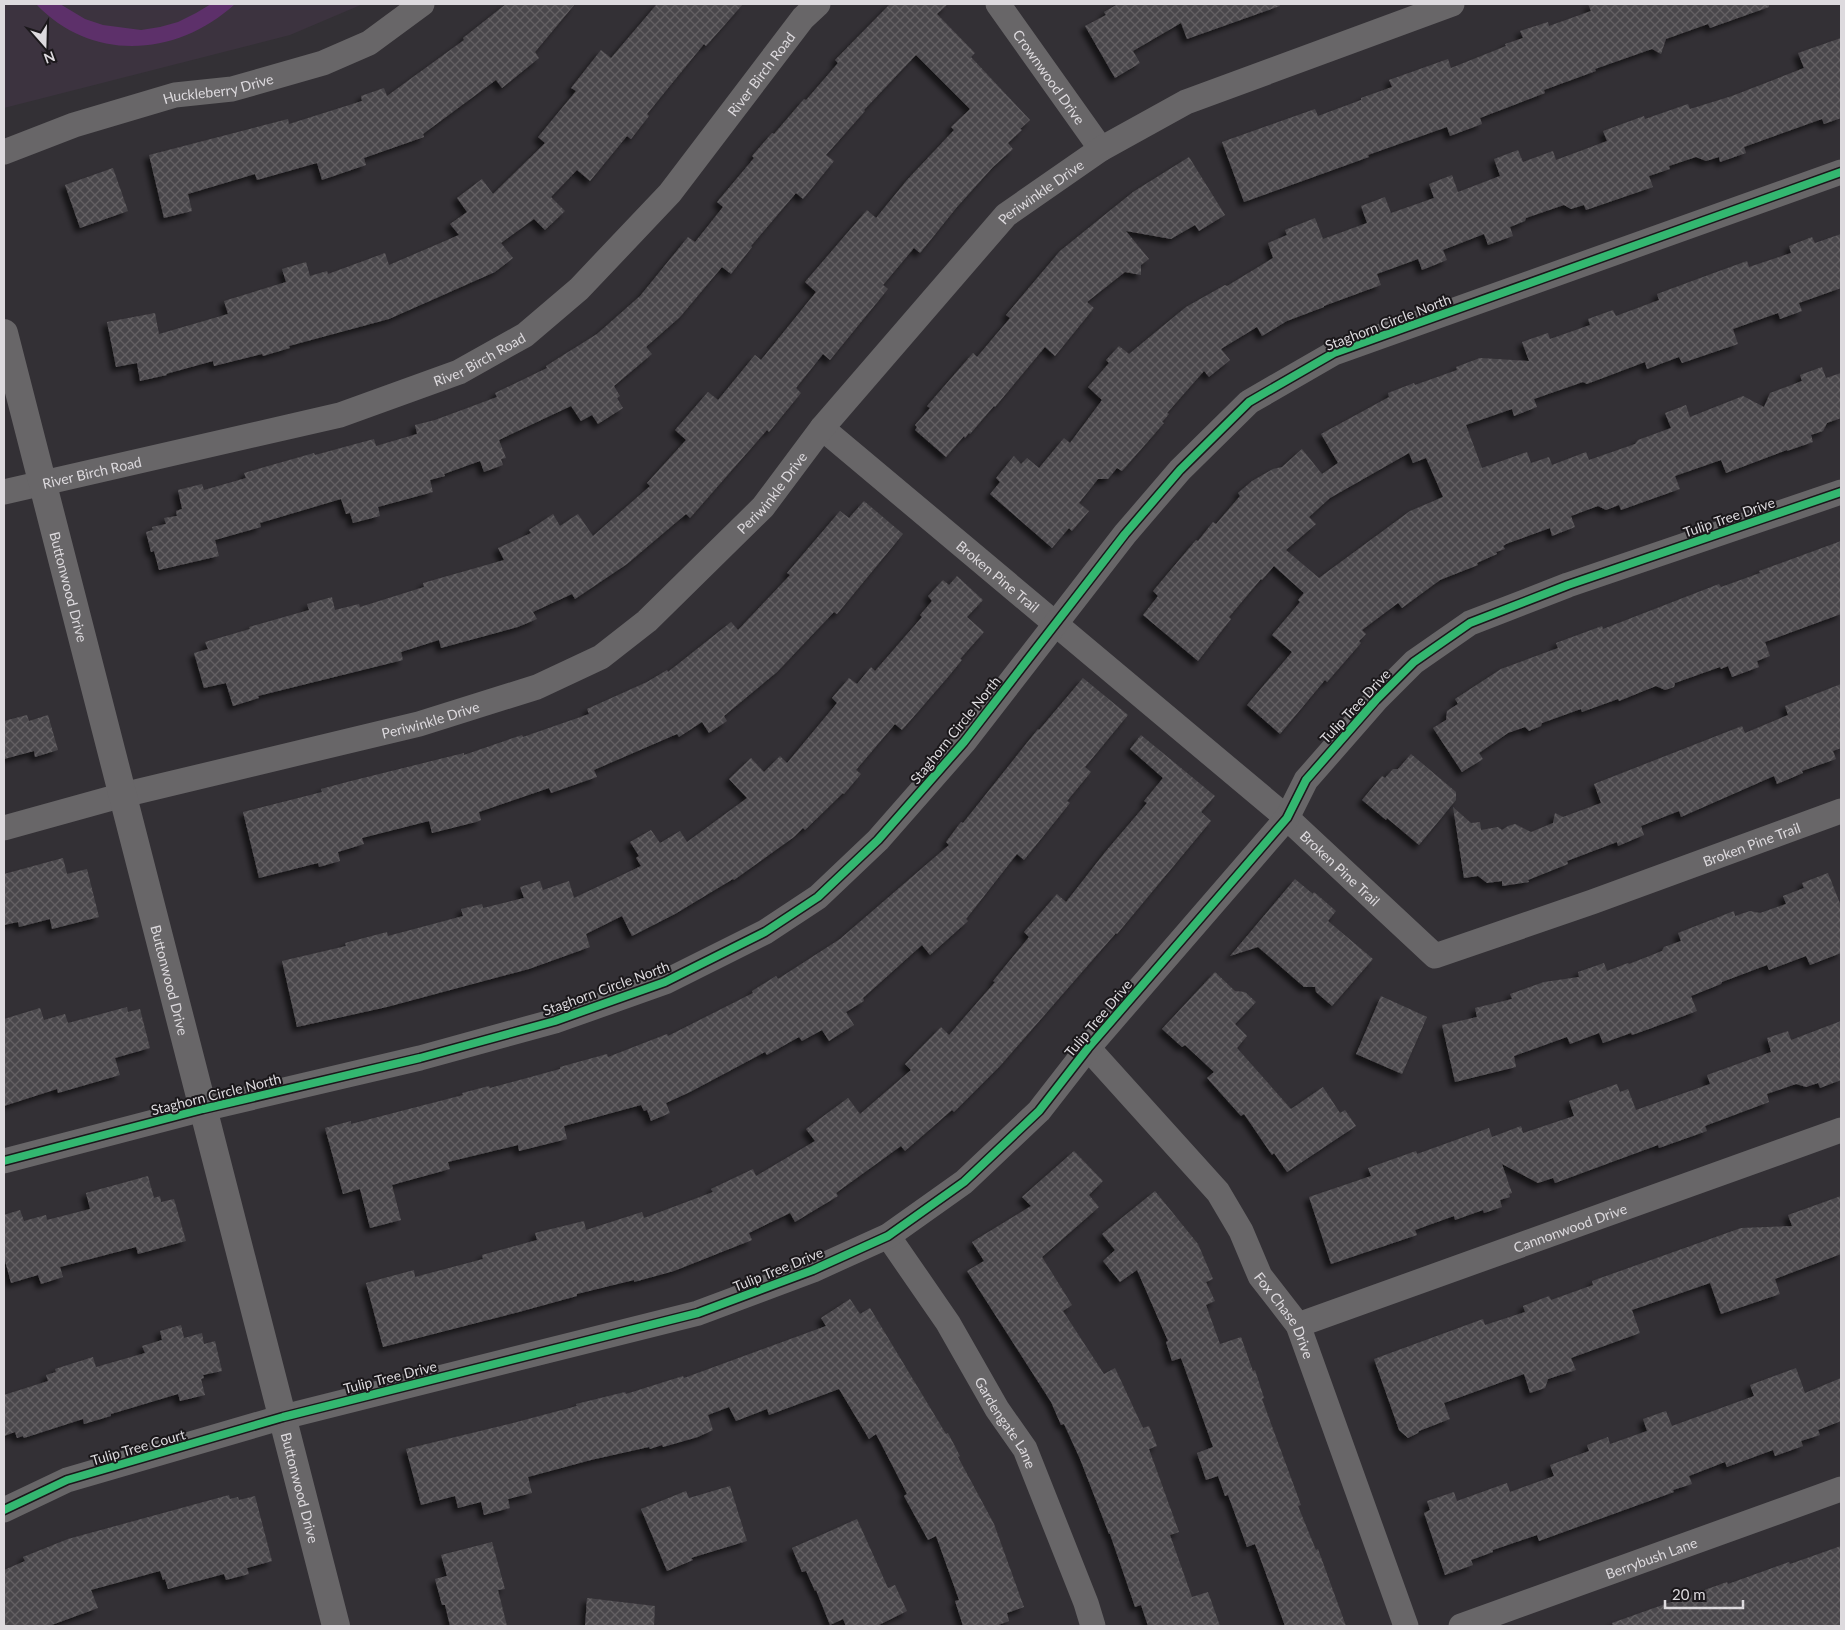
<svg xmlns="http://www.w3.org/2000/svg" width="1845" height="1630" viewBox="0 0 1845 1630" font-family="Lato,sans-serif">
<defs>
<pattern id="building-cross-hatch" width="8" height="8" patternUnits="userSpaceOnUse" patternTransform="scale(1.25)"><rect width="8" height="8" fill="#4a474b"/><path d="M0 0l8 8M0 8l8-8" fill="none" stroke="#646164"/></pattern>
<filter id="shadow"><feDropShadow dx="-4.5" dy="4.5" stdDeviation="2.5" flood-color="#0009"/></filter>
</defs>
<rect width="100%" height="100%" fill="#333035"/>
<!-- built -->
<polygon fill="#3c333f" points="4,4 363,4 290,35 4,108"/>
<!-- pitch -->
<path fill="#5d306a" d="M 36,4 L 60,4 L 85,19 L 103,25 L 141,30 L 160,27 L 178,22 L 196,13 L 211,4 L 235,4 C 177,57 92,63 36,4 Z"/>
<!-- building -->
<g fill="url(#building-cross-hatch)" fill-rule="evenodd" filter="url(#shadow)">
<polygon points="506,4 575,4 535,52 539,58 502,88 496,80 423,134 424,137 364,158 366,165 322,180 317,163 257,180 255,174 188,194 192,211 164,218 149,155 288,119 289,124 362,101 361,96 384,88 387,96 464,40 463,38"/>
<polygon points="657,4 743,4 706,46 704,44 647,114 649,116 631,139 627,136 590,181 577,170 551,197 565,211 545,230 534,219 501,243 513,258 495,272 389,319 289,346 290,348 263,356 262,354 214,366 213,361 166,374 167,375 140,381 137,363 116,367 107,322 155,313 159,334 228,314 224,301 286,282 282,269 306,262 310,276 327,271 328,274 385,253 389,265 459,235 450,224 467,212 457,198 482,179 493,194 545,143 538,137 576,91 571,88 601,50 611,58"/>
<polygon points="890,4 948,4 937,14 975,53 971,57 1030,120 1020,129 1022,130 1008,143 1013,149 993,167 957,207 920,253 914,248 883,285 888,289 830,360 823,354 796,388 801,393 769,432 767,430 690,518 686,514 627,564 575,599 572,594 533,612 537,619 518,627 441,648 439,640 401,652 403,660 258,696 259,698 233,706 226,683 204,688 194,653 208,649 205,642 250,629 249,627 309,610 307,604 332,597 335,610 359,604 360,607 424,587 423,583 504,560 498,548 531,533 529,530 553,514 560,526 578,514 593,536 650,486 647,483 686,440 675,430 708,392 718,400 755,355 761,360 816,292 805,282 867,210 876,218 907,180 954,130 951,127 970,109 916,55 864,110 865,111 826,155 834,161 803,199 796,193 751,246 752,247 731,274 722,267 680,317 646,347 652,354 614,386 620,396 617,398 623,408 598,424 592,415 581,421 571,406 499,440 506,458 501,459 503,465 484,472 480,461 444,474 445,476 430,480 433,492 378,507 380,516 353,523 350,513 346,514 341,499 260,523 261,527 215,540 219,556 159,570 154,551 151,552 146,532 153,530 152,527 166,524 164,518 177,516 176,511 182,509 178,490 202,484 204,490 246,478 244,473 314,453 315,455 374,439 376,446 417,434 415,425 435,420 497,397 495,393 547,368 546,366 597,334 640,296 688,237 695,242 723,207 717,202 754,158 752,156 772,133 774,134 804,99 806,100 838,63 835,60"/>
<polygon points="1118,4 1279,4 1280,6 1187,39 1181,23 1133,51 1140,63 1115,78 1085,26 1106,15 1104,12"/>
<polygon points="1588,4 1769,4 1769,7 1710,28 1708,24 1666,39 1661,54 1652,49 1595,69 1596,71 1544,90 1545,93 1480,118 1482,124 1450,136 1447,127 1368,155 1369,157 1244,202 1222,142 1315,109 1318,116 1361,100 1361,98 1392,87 1389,80 1448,59 1451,68 1506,46 1505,44 1523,38 1520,31 1548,22 1549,26 1591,11"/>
<polygon points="1841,38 1841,118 1824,124 1822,119 1744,147 1746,153 1720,162 1719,157 1706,161 1696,157 1669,166 1670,169 1649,176 1653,187 1586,210 1584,205 1571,209 1564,205 1526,218 1525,221 1510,227 1513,236 1488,245 1484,234 1443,250 1447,260 1422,270 1418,259 1377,274 1381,285 1324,306 1324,307 1287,321 1262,336 1257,327 1221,349 1230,360 1209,377 1204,371 1167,413 1169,414 1162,422 1164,423 1122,471 1117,468 1108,479 1098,479 1079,503 1089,511 1072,531 1069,528 1052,548 990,494 1000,482 996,478 1014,456 1021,464 1027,458 1039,468 1064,438 1070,443 1102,400 1088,387 1109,363 1106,360 1119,346 1129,354 1186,307 1225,285 1227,286 1273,258 1268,243 1287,235 1285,230 1315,218 1323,239 1367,223 1361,206 1385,197 1391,213 1434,198 1429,184 1452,175 1458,192 1500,176 1494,159 1518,150 1523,162 1553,151 1556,160 1607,141 1603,131 1644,116 1645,119 1688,104 1690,109 1732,96 1804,68 1798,53"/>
<polygon points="1189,157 1225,215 1199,231 1195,225 1171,239 1126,231 1149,259 1141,265 1141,275 1125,272 1087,302 1094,308 1055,356 1045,347 995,407 994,406 970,434 969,433 965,438 964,436 946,457 915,430 917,427 915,425 930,408 927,406 973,353 977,357 1010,318 1006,315 1060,251 1133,192"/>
<polygon points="113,168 128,211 80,228 65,185"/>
<path d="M 1841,234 L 1841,288 L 1799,303 L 1802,311 L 1780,319 L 1778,313 L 1733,329 L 1738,344 L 1682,363 L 1679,357 L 1647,369 L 1645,362 L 1587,384 L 1583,382 L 1534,399 L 1537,407 L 1514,416 L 1512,409 L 1466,425 L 1482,468 L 1527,452 L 1531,463 L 1549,457 L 1552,465 L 1586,452 L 1589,460 L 1635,444 L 1638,440 L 1671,428 L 1665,413 L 1686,405 L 1690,417 L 1743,396 L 1764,407 L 1770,393 L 1802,381 L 1800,375 L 1822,367 L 1826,378 L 1841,373 L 1841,418 L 1827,423 L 1823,431 L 1811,435 L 1813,442 L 1787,451 L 1787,450 L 1726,473 L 1721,460 L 1675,476 L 1680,489 L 1621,510 L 1619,505 L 1606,510 L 1598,506 L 1571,516 L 1575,527 L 1552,536 L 1550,528 L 1506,544 L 1503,546 L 1505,549 L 1496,552 L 1497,554 L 1477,563 L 1478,565 L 1440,580 L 1402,608 L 1398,603 L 1362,630 L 1366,634 L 1359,641 L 1361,643 L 1327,682 L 1325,680 L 1280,734 L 1247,705 L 1292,652 L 1272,635 L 1300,602 L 1298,600 L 1304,593 L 1274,566 L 1262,580 L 1261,579 L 1229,617 L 1231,619 L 1198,661 L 1143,615 L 1158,596 L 1153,591 L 1196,540 L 1198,541 L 1213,522 L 1216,524 L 1240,496 L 1238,493 L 1252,481 L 1273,469 L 1282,467 L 1302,449 L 1322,474 L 1338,463 L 1321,434 L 1389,397 L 1388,393 L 1414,383 L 1415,385 L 1457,370 L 1456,367 L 1480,358 L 1529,361 L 1522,342 L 1548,333 L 1550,339 L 1590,325 L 1588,319 L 1613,310 L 1616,316 L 1659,300 L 1657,294 L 1722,270 L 1747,261 L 1749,267 L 1791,253 L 1789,246 L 1812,237 L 1815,243 ZM 1409,453 L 1413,463 L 1426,458 L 1443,497 L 1410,511 L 1319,578 L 1286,550 L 1316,524 L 1309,517 L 1330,498 Z"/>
<polygon points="864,501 903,534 837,614 834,612 777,672 724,716 727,721 709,733 702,722 679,737 677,734 594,770 597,777 551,793 549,788 479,812 481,820 476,822 432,833 429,821 362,838 364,844 338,852 340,861 319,867 318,863 259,878 243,812 322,792 321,789 347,782 464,753 464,755 522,735 523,737 589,714 587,709 647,682 667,670 668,672 731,622 738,630 790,575 787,573 840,511 849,518"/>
<polygon points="1841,541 1841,614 1765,642 1770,656 1757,661 1759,667 1732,677 1728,666 1721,669 1720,667 1675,683 1674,687 1665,690 1656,686 1619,701 1618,699 1582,712 1581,709 1542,723 1541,726 1529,731 1525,727 1508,733 1479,753 1483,759 1462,772 1433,728 1446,720 1447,711 1458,704 1455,699 1501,669 1558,648 1556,643 1602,626 1603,629 1719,584 1721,587 1760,573 1759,571"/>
<polygon points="957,576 983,600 967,617 984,632 960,659 962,660 948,677 902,730 895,724 856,770 861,774 844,794 843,793 805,830 803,828 794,837 734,880 733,879 675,914 632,936 622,916 586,934 590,947 529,969 387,1007 297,1027 282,961 346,946 345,943 387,932 388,936 463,916 461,909 482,904 483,908 524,898 520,887 540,881 543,890 569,881 574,898 641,866 636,858 639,856 630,842 651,830 660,843 680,831 687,842 747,798 729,779 751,758 764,772 780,756 787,763 837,703 832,698 849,678 857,684 871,667 875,671 922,617 920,615 932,601 928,596 943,580 949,585"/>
<polygon points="1083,678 1128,715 1085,767 1091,772 1067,801 1070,803 1024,860 1017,854 966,919 968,921 930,955 922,945 863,998 864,1001 846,1012 854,1025 829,1041 822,1030 802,1041 799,1037 767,1055 765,1052 690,1092 666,1103 670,1113 651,1121 647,1110 644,1111 641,1105 564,1126 567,1139 519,1151 518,1145 448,1162 450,1169 392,1185 401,1220 370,1228 360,1189 343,1194 325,1128 351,1121 351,1124 463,1095 462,1093 489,1086 490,1088 560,1069 560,1067 607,1054 608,1057 667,1034 668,1036 753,993 752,991 776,976 778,979 840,939 949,845 946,842 961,822 963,823 1038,729 1039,730"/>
<polygon points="1841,684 1841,748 1833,751 1836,759 1802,771 1803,773 1777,784 1774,776 1681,817 1679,811 1641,826 1644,835 1618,846 1617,842 1567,861 1568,864 1528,880 1529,882 1502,886 1502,881 1487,883 1478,876 1464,878 1453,807 1471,823 1480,822 1481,830 1498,827 1502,830 1508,826 1515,824 1531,832 1553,823 1555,813 1563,817 1601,803 1594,784 1742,726 1745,733 1788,715 1785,706"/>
<polygon points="27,715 29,721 48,715 58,750 35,757 34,751 4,759 4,721"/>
<polygon points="1141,735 1215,796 1201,812 1211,821 1117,934 1116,933 1000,1066 954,1112 952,1110 905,1151 901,1146 836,1193 838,1196 795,1222 790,1213 749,1233 752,1240 674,1271 634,1282 634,1280 577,1294 577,1296 519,1312 383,1347 366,1283 414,1270 415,1277 483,1259 482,1255 537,1240 535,1233 584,1221 586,1230 642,1212 644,1218 713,1192 711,1189 753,1169 756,1176 815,1141 806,1129 848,1098 860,1114 911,1070 905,1064 941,1027 949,1035 995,982 993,981 1029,937 1024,932 1057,894 1066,902 1106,851 1147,803 1144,801 1163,778 1130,749"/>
<polygon points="1411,754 1456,792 1456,800 1419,845 1387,818 1386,820 1362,800 1382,776 1385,778 1393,769 1398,769"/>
<polygon points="63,858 67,874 87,869 99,917 52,929 50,919 19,927 18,922 4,925 4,874"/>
<polygon points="1828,873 1841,906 1841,953 1810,965 1806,956 1769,970 1767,965 1722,982 1721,984 1691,996 1697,1011 1649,1029 1632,1035 1631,1033 1603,1043 1599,1033 1570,1044 1567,1037 1514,1056 1516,1067 1455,1082 1442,1025 1477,1017 1475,1008 1512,999 1510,994 1544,982 1579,977 1578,972 1604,963 1607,971 1628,963 1629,964 1662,951 1664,947 1681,941 1678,933 1734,911 1735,916 1750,911 1760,913 1786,904 1783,896 1804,888 1802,883"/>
<polygon points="1295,879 1313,894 1314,892 1336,911 1328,921 1373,959 1332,1006 1316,992 1315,987 1304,987 1258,947 1230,956"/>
<polygon points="1215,972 1235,991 1245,992 1256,1002 1235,1024 1247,1036 1237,1048 1291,1109 1323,1087 1340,1113 1345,1110 1356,1126 1287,1172 1274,1153 1272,1155 1244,1114 1241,1116 1207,1078 1214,1072 1185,1045 1182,1047 1162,1029"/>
<polygon points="1381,996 1427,1017 1402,1074 1356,1054"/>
<polygon points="127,1007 128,1012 140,1009 150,1048 115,1058 120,1075 58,1093 57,1089 4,1106 4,1019 40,1008 44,1020 65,1014 68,1023"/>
<polygon points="1841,1021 1841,1080 1820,1088 1818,1083 1806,1087 1796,1084 1767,1094 1769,1102 1705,1126 1707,1131 1659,1148 1658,1145 1555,1183 1553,1178 1538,1183 1502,1164 1512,1193 1509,1194 1510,1197 1500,1200 1502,1207 1484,1213 1483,1210 1455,1220 1454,1216 1415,1230 1417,1235 1331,1264 1309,1197 1371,1176 1368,1168 1416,1151 1417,1154 1489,1128 1492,1137 1521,1126 1523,1133 1574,1116 1569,1101 1617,1084 1620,1092 1628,1089 1636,1110 1710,1084 1707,1075 1771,1052 1767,1038 1788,1031 1791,1040"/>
<polygon points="1074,1151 1103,1181 1089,1195 1099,1207 1042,1257 1072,1305 1063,1311 1104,1374 1115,1368 1143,1428 1149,1426 1157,1446 1149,1449 1179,1532 1170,1535 1192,1597 1208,1592 1220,1626 1148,1626 1141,1605 1135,1607 1110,1534 1109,1534 1080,1459 1064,1424 1061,1425 1051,1402 967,1271 984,1261 972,1242 1031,1206 1022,1197"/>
<polygon points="148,1176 154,1198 160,1196 161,1202 174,1199 186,1241 138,1254 136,1247 60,1267 63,1277 41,1284 38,1275 11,1283 4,1257 4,1215 20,1210 24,1221 46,1215 47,1220 90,1209 86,1193"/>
<polygon points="1155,1191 1198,1244 1213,1279 1206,1282 1215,1301 1206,1305 1220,1344 1241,1337 1253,1371 1255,1370 1264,1398 1262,1399 1301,1505 1298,1506 1316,1550 1318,1549 1346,1626 1285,1626 1255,1544 1247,1547 1228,1495 1225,1496 1218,1476 1206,1480 1197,1453 1213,1447 1181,1358 1172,1361 1166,1342 1168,1341 1137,1270 1120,1282 1103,1261 1115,1250 1102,1234"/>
<polygon points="1841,1196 1841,1254 1775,1279 1780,1294 1721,1314 1710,1283 1632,1310 1640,1333 1571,1358 1576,1370 1548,1379 1545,1388 1530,1393 1524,1374 1444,1403 1450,1419 1419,1431 1418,1433 1408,1438 1399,1430 1374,1359 1483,1319 1485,1325 1525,1312 1523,1306 1549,1296 1551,1300 1593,1285 1592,1281 1741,1228 1792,1226 1788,1215"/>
<polygon points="850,1299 860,1314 870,1308 946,1434 948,1433 960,1456 958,1457 994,1524 1024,1607 1007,1613 1009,1621 996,1626 963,1626 955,1601 959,1600 936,1536 928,1540 904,1496 907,1494 876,1434 869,1439 839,1389 769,1415 767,1409 736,1421 729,1407 708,1415 713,1430 698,1437 663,1447 662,1445 650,1449 649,1447 591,1460 528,1477 532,1493 508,1499 510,1508 484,1515 481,1502 458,1508 455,1496 421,1505 406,1449 513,1423 577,1406 576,1404 625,1392 626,1394 683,1376 684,1378 826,1326 821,1318"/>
<polygon points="181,1325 184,1338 202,1333 204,1344 215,1341 222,1371 203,1375 204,1378 201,1379 205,1395 180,1401 178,1394 111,1414 111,1416 84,1424 83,1419 24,1438 23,1436 17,1438 15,1432 4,1436 4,1395 48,1381 46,1375 56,1372 55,1369 93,1357 96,1367 145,1353 142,1346 162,1340 160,1331"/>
<polygon points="1796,1368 1805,1393 1841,1378 1841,1421 1818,1430 1820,1435 1801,1441 1803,1446 1775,1456 1773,1450 1727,1467 1725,1462 1689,1476 1692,1484 1673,1490 1674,1492 1539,1541 1537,1535 1493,1550 1493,1552 1471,1560 1473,1565 1445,1575 1424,1513 1430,1510 1427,1501 1454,1492 1457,1501 1507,1483 1510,1492 1554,1476 1550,1465 1589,1451 1587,1445 1608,1437 1610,1444 1647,1431 1643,1419 1666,1411 1672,1426 1754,1396 1750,1385"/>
<polygon points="730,1486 747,1541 691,1558 693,1560 667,1571 641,1509 686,1491 689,1498"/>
<polygon points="229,1495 230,1499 238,1497 239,1500 255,1496 272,1561 247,1568 249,1574 226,1580 224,1574 168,1589 165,1579 163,1580 160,1571 91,1590 98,1608 49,1626 4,1626 4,1570 25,1561 23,1557 68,1539"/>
<polygon points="857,1519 888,1588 895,1585 907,1611 877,1626 846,1626 843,1619 830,1625 816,1590 815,1591 806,1571 802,1572 792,1548"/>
<polygon points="492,1542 505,1589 498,1590 507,1626 450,1626 445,1605 442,1605 435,1579 447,1576 441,1555"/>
<polygon points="1841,1546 1841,1626 1613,1626 1612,1623 1727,1582 1728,1584 1789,1562 1790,1564"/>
<polygon points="587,1598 655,1606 654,1626 585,1626"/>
</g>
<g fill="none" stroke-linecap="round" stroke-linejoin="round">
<!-- minor -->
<g stroke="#686668" stroke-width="25">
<path id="s1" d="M 998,4 L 1101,149"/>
<path id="s2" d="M 4,152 L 74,125 L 175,95 L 232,89 L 323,63 L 369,43 L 422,4"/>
<path id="s3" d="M 822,428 L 1287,818 L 1435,956 L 1592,902 L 1841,811"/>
<path id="s4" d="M 4,492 L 340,415 L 459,372 L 525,335 L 579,289 L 670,193 L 803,18 L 818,4"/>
<path id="s5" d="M 4,828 L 123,795 L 419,724 L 537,687 L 601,657 L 647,621 L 763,507 L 822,428 L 1006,215 L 1101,149 L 1186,102 L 1452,4"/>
<path id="s6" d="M 1088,1048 L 1218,1192 L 1241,1231 L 1260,1276 L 1298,1325 L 1406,1626"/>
<polyline points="4,1161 203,1109 420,1058 555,1021 665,982 765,932 818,897 878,840 964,742 1125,534 1180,470 1249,402 1334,353 1841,172"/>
<path id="s7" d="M 888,1236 L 948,1323 L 997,1409 L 1025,1449 L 1086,1603 L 1093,1626"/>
<path id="s8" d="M 1298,1325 L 1841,1130"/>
<polyline points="4,1510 67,1480 283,1417 698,1313 813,1270 888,1236 964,1182 1039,1111 1088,1048 1287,818 1306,780 1376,700 1414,662 1470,623 1568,585 1841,492"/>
<path id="s9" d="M 1461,1626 L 1841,1489"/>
</g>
<!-- tertiary -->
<path stroke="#686668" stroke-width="28" id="s10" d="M 4,333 L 336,1626"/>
<!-- cycleway casing -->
<g stroke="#1b181b" stroke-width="11">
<g id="cycleway">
<polyline points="4,1161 203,1109 420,1058 555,1021 665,982 765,932 818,897 878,840 964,742 1125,534 1180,470 1249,402 1334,353 1841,172"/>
<polyline points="4,1510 67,1480 283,1417 698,1313 813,1270 888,1236 964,1182 1039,1111 1088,1048 1287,818 1306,780 1376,700 1414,662 1470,623 1568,585 1841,492"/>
</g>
</g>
<!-- cycleway -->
<use href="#cycleway" stroke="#33b770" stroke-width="8"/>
</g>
<g text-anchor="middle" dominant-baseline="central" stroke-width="4" stroke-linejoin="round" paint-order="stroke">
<!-- street labels -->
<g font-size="14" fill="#dddade" stroke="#1b181b">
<text stroke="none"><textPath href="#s4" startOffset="900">River Birch Road</textPath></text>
<text stroke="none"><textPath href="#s1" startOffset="89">Crownwood Drive</textPath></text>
<text stroke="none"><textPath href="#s2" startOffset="224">Huckleberry Drive</textPath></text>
<text stroke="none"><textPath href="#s5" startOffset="1265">Periwinkle Drive</textPath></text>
<text transform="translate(1388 322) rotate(-21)">Staghorn Circle North</text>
<text stroke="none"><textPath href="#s4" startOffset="495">River Birch Road</textPath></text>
<text stroke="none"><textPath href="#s4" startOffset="90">River Birch Road</textPath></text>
<text stroke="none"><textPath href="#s5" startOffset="860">Periwinkle Drive</textPath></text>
<text transform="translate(1729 517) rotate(-19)">Tulip Tree Drive</text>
<text stroke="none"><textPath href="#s3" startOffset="230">Broken Pine Trail</textPath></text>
<text stroke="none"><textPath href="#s10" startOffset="262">Buttonwood Drive</textPath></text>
<text transform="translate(1355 706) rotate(-47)">Tulip Tree Drive</text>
<text stroke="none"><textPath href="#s5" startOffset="440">Periwinkle Drive</textPath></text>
<text transform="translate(955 730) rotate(-51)">Staghorn Circle North</text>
<text stroke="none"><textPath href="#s3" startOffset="1145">Broken Pine Trail</textPath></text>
<text stroke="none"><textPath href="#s3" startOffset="680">Broken Pine Trail</textPath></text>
<text stroke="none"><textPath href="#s10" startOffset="668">Buttonwood Drive</textPath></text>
<text transform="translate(606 988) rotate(-20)">Staghorn Circle North</text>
<text transform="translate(1098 1018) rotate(-50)">Tulip Tree Drive</text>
<text transform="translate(216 1094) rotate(-14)">Staghorn Circle North</text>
<text stroke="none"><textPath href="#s8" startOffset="289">Cannonwood Drive</textPath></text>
<text transform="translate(778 1269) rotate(-22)">Tulip Tree Drive</text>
<text stroke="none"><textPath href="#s6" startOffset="335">Fox Chase Drive</textPath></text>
<text transform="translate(390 1377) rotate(-14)">Tulip Tree Drive</text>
<text stroke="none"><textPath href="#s7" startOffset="221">Gardengate Lane</textPath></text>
<text transform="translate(138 1447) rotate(-16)">Tulip Tree Court</text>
<text stroke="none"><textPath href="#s10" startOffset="1192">Buttonwood Drive</textPath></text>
<text stroke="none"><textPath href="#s9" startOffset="202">Berrybush Lane</textPath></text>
</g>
</g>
<!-- border -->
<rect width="1845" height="1630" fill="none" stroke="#dddade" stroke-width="10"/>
<!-- north arrow -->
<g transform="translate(45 45) rotate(160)" stroke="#1b181b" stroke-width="4" paint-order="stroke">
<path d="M0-4L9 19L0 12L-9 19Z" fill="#dddade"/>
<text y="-8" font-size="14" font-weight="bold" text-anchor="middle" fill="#dddade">N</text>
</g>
<!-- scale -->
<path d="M1665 1600v8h78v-8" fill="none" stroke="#dddade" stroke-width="2.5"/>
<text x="1672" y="1600" font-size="15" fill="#dddade" stroke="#1b181b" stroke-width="4" paint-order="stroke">20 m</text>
</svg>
